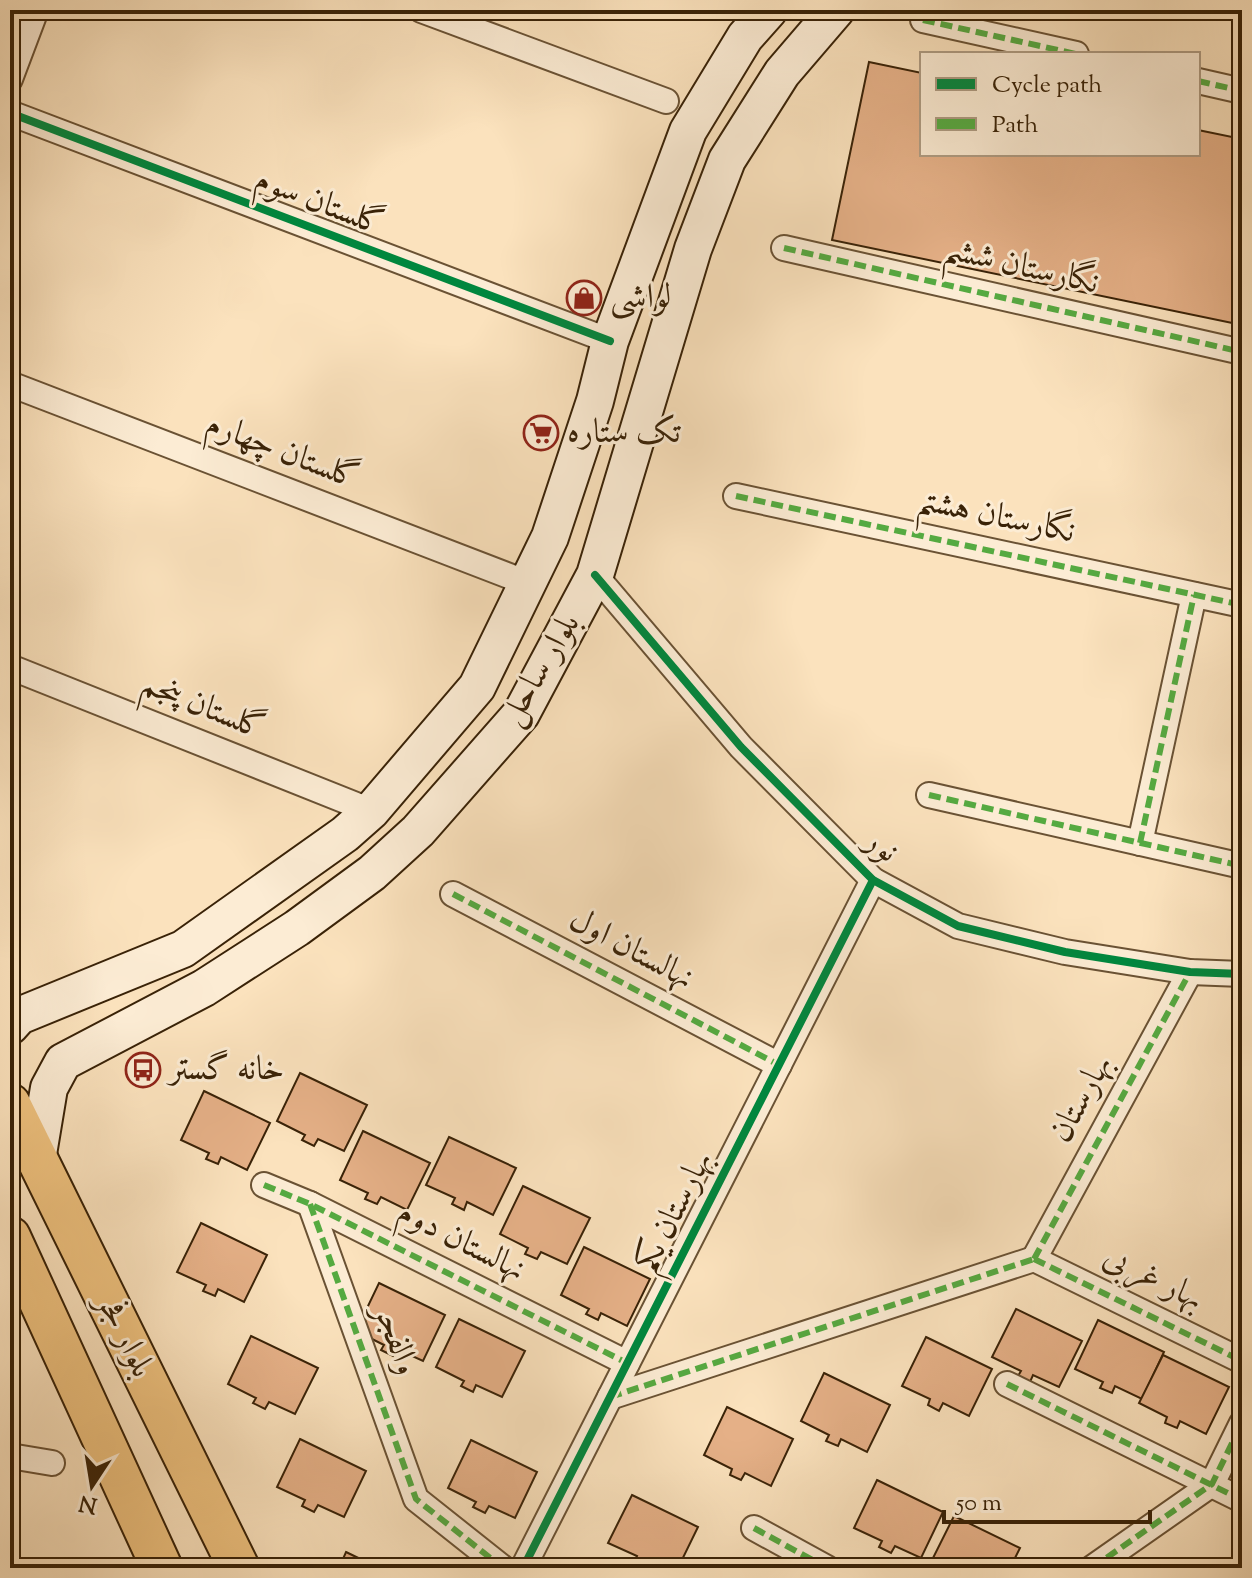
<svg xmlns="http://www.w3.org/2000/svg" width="1252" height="1578" viewBox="0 0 1252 1578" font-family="'Sorts Mill Goudy',Amiri,serif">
<rect width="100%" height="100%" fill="#fbe2bd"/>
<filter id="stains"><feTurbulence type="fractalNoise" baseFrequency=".0025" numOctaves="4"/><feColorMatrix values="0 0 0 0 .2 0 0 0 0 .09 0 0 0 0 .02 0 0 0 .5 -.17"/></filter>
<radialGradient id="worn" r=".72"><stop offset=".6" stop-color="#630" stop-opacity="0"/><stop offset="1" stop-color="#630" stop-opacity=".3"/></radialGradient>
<!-- building -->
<g fill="#e5b087" stroke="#392207" stroke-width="2">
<polygon points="869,62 922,73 922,154 1198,154 1198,130 1242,139 1242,325 832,240"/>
<polygon points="300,1073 367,1105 344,1151 318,1139 314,1146 302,1140 305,1135 277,1121"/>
<polygon points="204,1091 270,1123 247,1170 221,1157 218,1164 206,1159 209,1153 181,1140"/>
<polygon points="363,1131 430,1163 407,1210 381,1197 377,1204 365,1199 368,1193 340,1180"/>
<polygon points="449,1137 516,1168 493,1215 467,1202 464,1210 452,1204 455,1198 426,1185"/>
<polygon points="523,1186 590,1218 567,1264 541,1252 537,1259 525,1254 528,1248 500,1234"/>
<polygon points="201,1223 267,1255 244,1302 218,1289 215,1296 203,1291 206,1285 177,1272"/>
<polygon points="584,1247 650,1279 627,1326 601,1313 598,1320 586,1314 589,1309 561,1295"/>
<polygon points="379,1283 445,1315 423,1361 397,1349 393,1356 381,1350 384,1345 356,1331"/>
<polygon points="1016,1309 1082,1341 1059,1387 1033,1375 1030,1382 1018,1376 1021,1371 992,1357"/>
<polygon points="459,1319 525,1351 502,1397 476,1385 473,1392 461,1386 464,1381 436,1367"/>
<polygon points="1098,1320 1164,1352 1142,1399 1115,1386 1112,1393 1100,1388 1103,1382 1075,1369"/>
<polygon points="251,1336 318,1368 295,1414 269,1402 265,1409 253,1403 256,1398 228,1384"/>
<polygon points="926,1337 992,1369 969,1416 943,1403 939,1411 928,1405 930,1399 902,1386"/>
<polygon points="1163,1355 1229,1387 1206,1434 1180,1421 1177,1428 1165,1423 1167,1417 1139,1403"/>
<polygon points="824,1373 890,1405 867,1452 841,1439 838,1446 826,1441 829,1435 801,1421"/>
<polygon points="727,1407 793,1439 771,1486 745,1473 741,1480 730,1475 732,1469 704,1455"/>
<polygon points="300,1439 366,1471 344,1517 318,1505 314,1512 302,1506 305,1500 277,1487"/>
<polygon points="471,1440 537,1472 515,1518 489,1506 485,1513 473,1507 476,1502 448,1488"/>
<polygon points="877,1480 943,1512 921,1558 895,1546 891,1553 879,1547 882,1541 854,1528"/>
<polygon points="632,1495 698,1527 678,1568 665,1568 649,1560 646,1568 634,1562 637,1556 608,1543"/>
<polygon points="954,1516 1020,1548 1010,1568 938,1568 930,1564"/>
<polygon points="346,1552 379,1568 339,1568"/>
</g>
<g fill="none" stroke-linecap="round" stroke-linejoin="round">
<!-- street casing -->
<g stroke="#6a5234" stroke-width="28">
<g id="street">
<polyline points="421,10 666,101"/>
<polyline points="923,20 1076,54"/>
<polyline points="10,79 36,10"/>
<polyline points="1198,81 1242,91"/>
<polyline points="10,113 610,341"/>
<polyline points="784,248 1242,352"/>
<polyline points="10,384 530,584"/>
<polyline points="736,496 1242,605"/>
<polyline points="595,575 741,747 873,880 958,926 1065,952 1190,972 1242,974"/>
<polyline points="10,667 371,811"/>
<polyline points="929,795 1242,866"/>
<polyline points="1140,843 1194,595"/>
<polyline points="453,894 779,1065"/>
<polyline points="264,1185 310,1204 627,1363"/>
<polyline points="310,1204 416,1499 503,1568"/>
<polyline points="1034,1259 1190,972"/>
<polyline points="1034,1259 1242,1361"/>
<polyline points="1007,1384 1242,1500"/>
<polyline points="610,1397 1034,1259"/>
<polyline points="10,1456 52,1463"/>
<polyline points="754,1528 827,1568"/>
<polyline points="523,1568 873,880"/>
<polyline points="1092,1568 1212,1484 1242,1423"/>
</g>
</g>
<!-- secondary casing -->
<g stroke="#392207" stroke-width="40">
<g id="secondary">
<polyline points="10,1026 19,1016 183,949 345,834 371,811 477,687 550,537 595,401 610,341 688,131 745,37 769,10"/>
<polyline points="37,1160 49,1088 63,1062 204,988 297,928 372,873 418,831 521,714 595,575 693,249 727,160 782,73 836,10"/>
</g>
</g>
<!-- primary casing -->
<g stroke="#392207" stroke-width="44">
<g id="primary">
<polyline points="10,1104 239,1568"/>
<polyline points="10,1237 162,1568"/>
</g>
</g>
<!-- street -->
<use href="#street" stroke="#fcecd4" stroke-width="24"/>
<!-- secondary -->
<use href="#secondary" stroke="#fcecd4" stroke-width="36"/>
<!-- primary -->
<use href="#primary" stroke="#eec17e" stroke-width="40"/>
<!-- quiet -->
<g stroke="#55aa41" stroke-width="6" stroke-dasharray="12 6" stroke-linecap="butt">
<polyline points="923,20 1076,54"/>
<polyline points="1198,81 1242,91"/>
<polyline points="784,248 1242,352"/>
<polyline points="736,496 1242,605"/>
<polyline points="929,795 1242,866"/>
<polyline points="1140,843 1194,595"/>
<polyline points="453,894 779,1065"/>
<polyline points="264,1185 310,1204 627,1363"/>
<polyline points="310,1204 416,1499 503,1568"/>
<polyline points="1034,1259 1190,972"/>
<polyline points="1034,1259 1242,1361"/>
<polyline points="1007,1384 1242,1500"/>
<polyline points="610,1397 1034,1259"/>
<polyline points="754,1528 827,1568"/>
<polyline points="1092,1568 1212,1484 1242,1423"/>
</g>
<!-- cycleway casing -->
<g stroke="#fcecd4" stroke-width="13">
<g id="cycleway">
<polyline points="10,113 610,341"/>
<polyline points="595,575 741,747 873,880 958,926 1065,952 1190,972 1242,974"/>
<polyline points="523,1568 873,880"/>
</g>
</g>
<!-- cycleway -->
<use href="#cycleway" stroke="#00873e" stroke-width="8"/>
</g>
<!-- icons -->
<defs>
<g id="shop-ring" transform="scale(1.8)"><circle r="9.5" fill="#fcecd4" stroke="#8f2418" stroke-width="1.5"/><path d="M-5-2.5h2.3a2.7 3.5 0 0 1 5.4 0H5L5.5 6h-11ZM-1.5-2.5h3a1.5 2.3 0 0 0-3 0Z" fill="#8f2418"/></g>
<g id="supermarket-ring" transform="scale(1.8)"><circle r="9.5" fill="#fcecd4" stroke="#8f2418" stroke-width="1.5"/><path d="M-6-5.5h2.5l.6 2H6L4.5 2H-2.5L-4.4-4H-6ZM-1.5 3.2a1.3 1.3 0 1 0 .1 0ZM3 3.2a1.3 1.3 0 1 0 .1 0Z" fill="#8f2418"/></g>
<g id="bus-ring" transform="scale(1.8)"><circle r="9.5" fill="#fcecd4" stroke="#8f2418" stroke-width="1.5"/><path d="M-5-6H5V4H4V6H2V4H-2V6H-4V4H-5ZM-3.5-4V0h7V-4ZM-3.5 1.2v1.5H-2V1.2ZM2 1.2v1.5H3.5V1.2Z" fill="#8f2418"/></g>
</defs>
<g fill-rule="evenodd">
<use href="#shop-ring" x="584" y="298"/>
<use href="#supermarket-ring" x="541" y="433"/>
<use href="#bus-ring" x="143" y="1070"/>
</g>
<g text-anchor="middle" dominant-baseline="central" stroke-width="6" stroke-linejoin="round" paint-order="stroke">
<!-- street labels -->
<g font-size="34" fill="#392207" stroke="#fcecd4">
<text transform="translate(319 203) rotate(21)">گلستان سوم</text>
<text transform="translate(1021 267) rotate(13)">نگارستان ششم</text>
<text transform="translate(282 452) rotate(21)">گلستان چهارم</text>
<text transform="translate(996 517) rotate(12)">نگارستان هشتم</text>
<text transform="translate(541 670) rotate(-59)">بلوار ساحل</text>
<text transform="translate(203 707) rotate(22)">گلستان پنجم</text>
<text transform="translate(881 847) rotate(38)">نور</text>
<text transform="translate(631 950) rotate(28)">نهالستان اول</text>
<text transform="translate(1082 1099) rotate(-61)">بهارستان</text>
<text transform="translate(675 1212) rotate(-63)">بهارستان یکم</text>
<text transform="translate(461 1242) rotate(27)">نهالستان دوم</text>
<text transform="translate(1153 1279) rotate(26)">بهار غربی</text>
<text transform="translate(124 1336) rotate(64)">بلوار فجر</text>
<text transform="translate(395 1340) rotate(70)">والفجر</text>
</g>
<!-- poi labels -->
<g font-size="34" fill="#392207" stroke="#fcecd4" text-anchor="start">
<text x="610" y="298">لواشی</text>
<text x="567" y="433">تک ستاره</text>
<text x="169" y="1070">خانه گستر</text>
</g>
</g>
<!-- margin -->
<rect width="1252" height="1578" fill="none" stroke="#fbe2bd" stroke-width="40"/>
<rect x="12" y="12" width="1228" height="1554" fill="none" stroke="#392207" stroke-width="4"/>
<rect x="20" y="20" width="1212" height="1538" fill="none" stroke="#392207" stroke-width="2"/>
<!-- legend -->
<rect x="920" y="52" width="280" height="104" fill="#fcecd4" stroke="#ae9b82" stroke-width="2"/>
<rect x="936" y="78" width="40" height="12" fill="#00873e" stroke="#ae9b82" stroke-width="2"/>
<text x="992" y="92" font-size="24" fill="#392207">Cycle path</text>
<rect x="936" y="118" width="40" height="12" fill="#55aa41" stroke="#ae9b82" stroke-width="2"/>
<text x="992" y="132" font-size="24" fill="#392207">Path</text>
<!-- north arrow -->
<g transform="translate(92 1486) rotate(192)" stroke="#fcecd4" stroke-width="6" paint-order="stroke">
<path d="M0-6L14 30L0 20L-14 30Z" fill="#392207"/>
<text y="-12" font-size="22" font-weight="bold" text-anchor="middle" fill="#392207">N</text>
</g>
<!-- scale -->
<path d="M944 1510v12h206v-12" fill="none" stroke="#392207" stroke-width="4"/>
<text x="956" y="1510" font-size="24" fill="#392207" stroke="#fcecd4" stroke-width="6" paint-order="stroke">50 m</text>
<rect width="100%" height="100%" filter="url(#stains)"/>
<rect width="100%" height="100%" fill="url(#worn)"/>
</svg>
